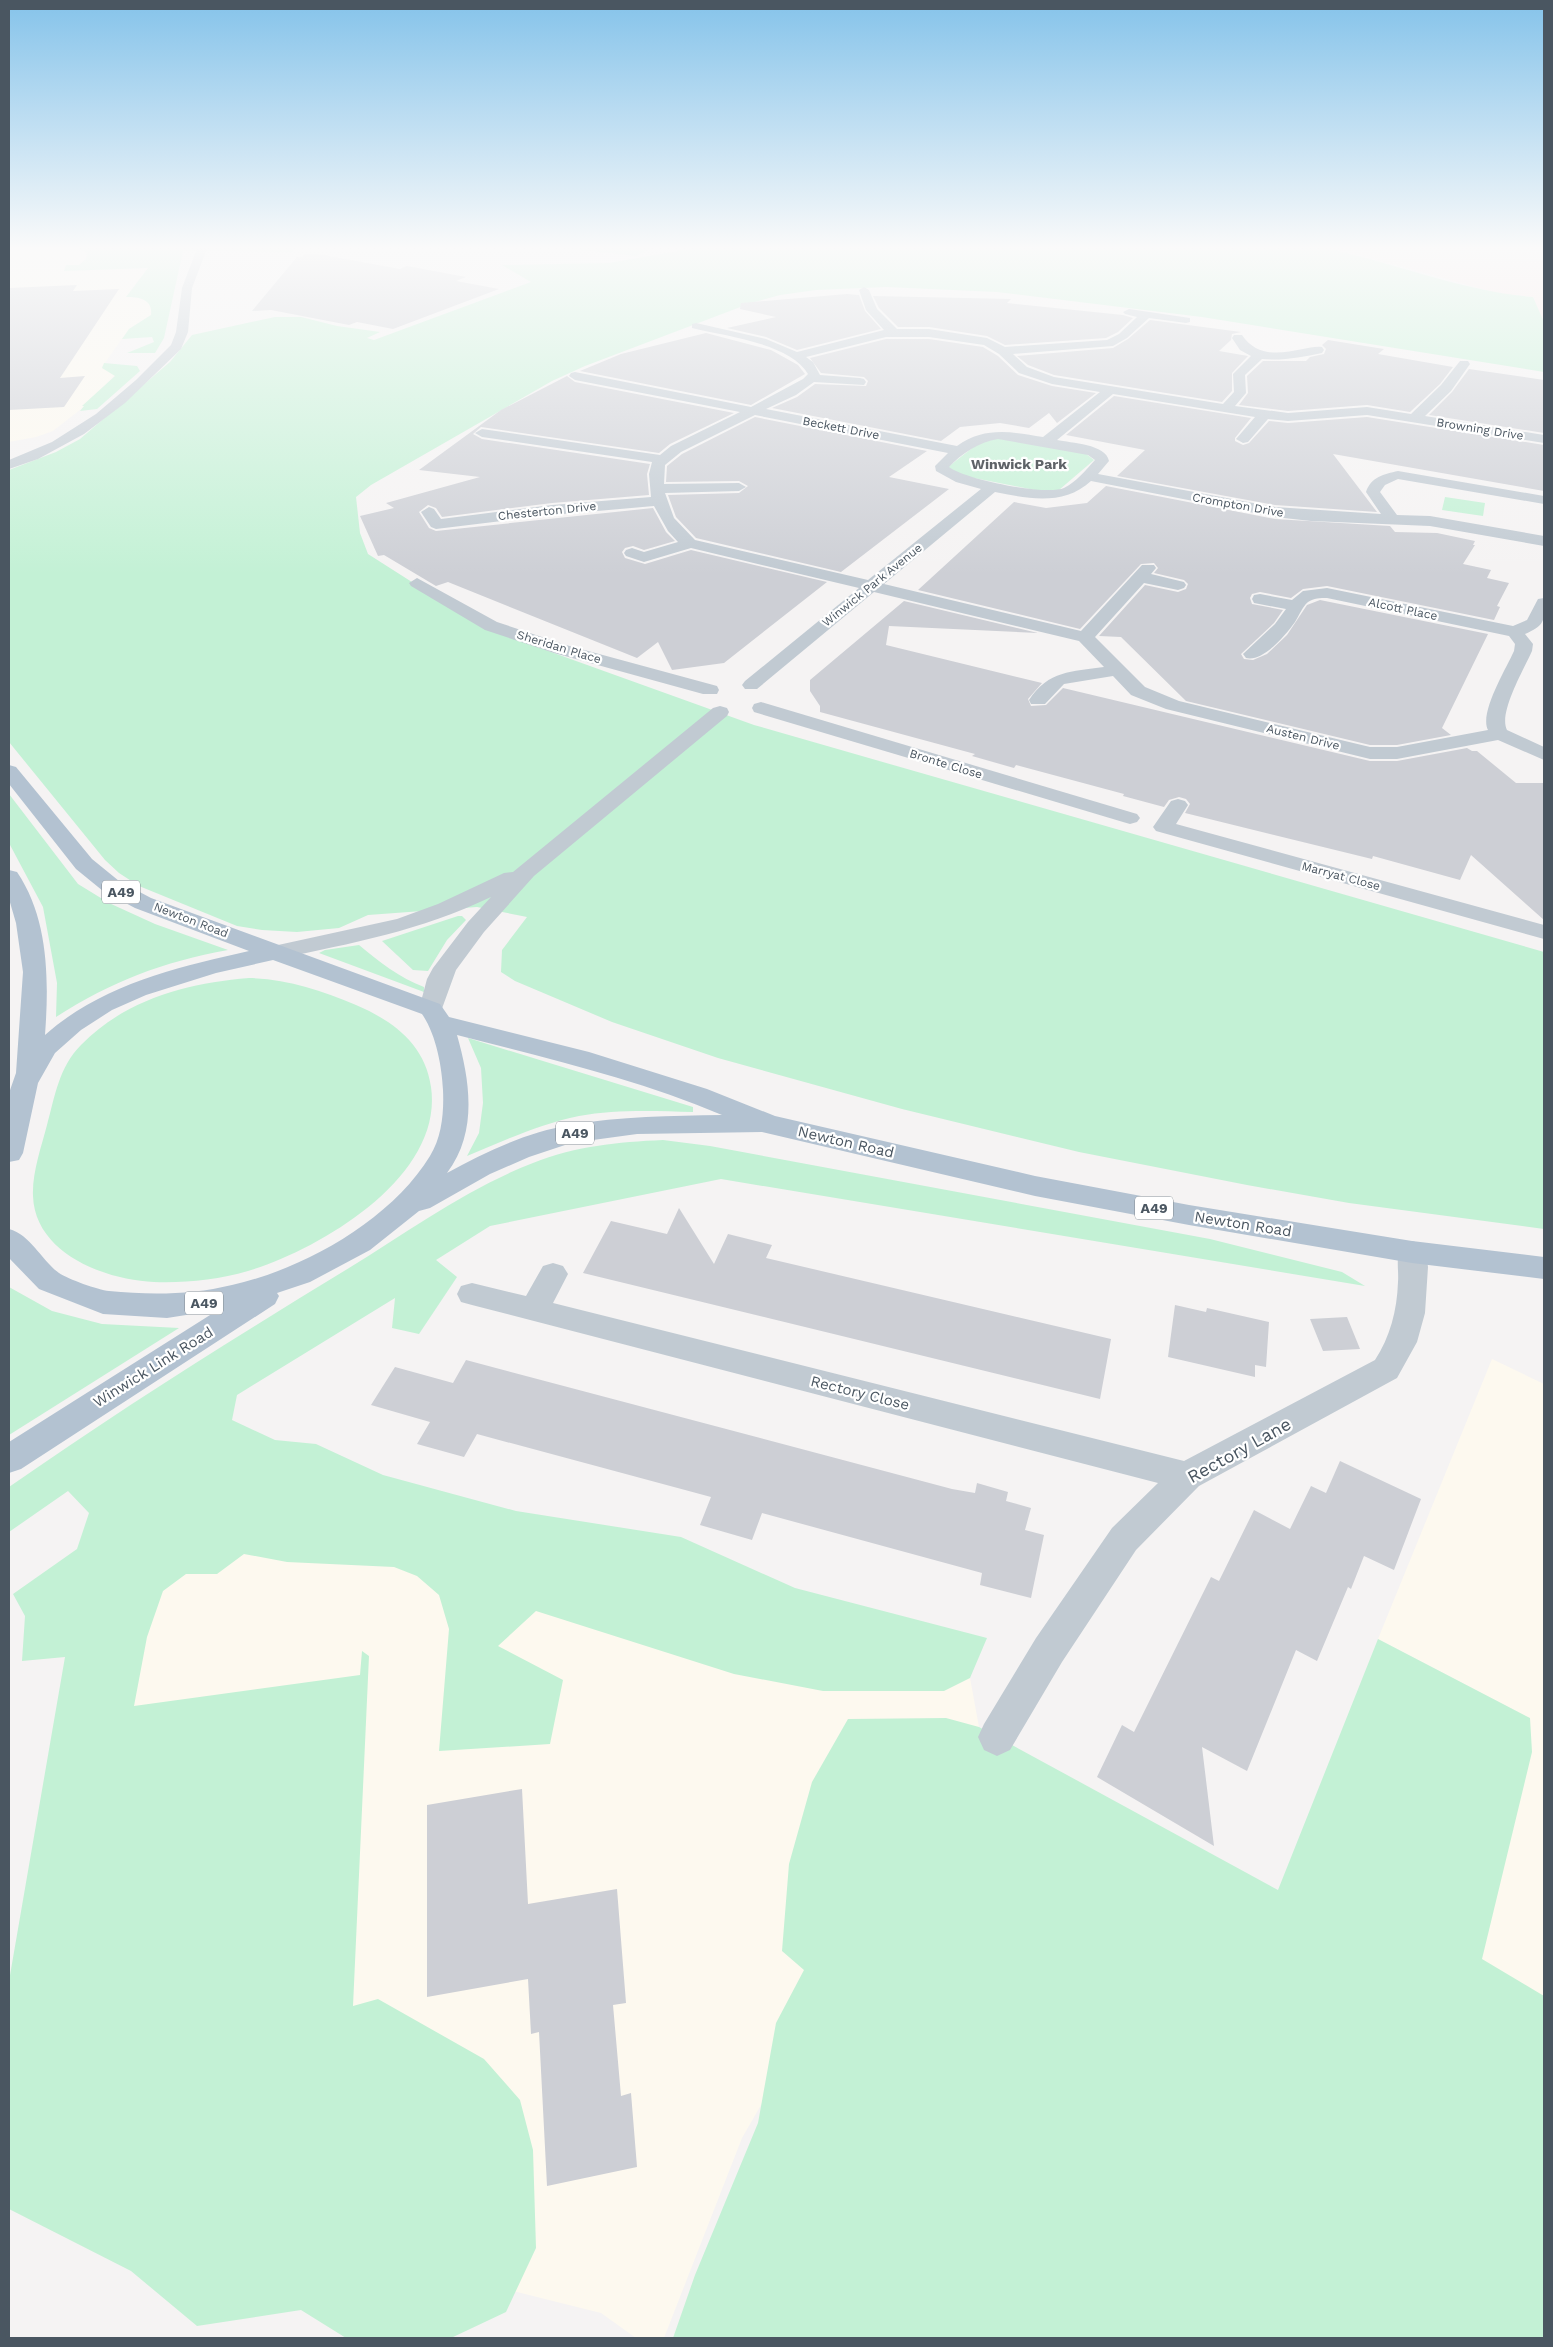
<svg xmlns="http://www.w3.org/2000/svg" width="1553" height="2347" viewBox="0 0 1553 2347" font-family="'Work Sans',sans-serif">
<rect width="100%" height="100%" fill="#f5f3f3"/>
<!-- commercial -->
<g fill="#fdf9ef">
<polygon points="9,246 74,246 87,253 86,259 79,265 66,265 64,271 149,268 126,297 137,297 148,302 152,308 151,315 129,329 102,367 115,375 85,406 53,431 36,437 9,442"/>
<polygon points="1492,1359 1544,1384 1544,2040 1447,1983 1518,1712 1378,1639"/>
<polygon points="130,1441 970,1678 979,1727 742,2138 664,2338 636,2338 601,2313 9,2165"/>
</g>
<!-- medical -->
<polygon fill="#fce8e6" points="1315,246 1544,246 1544,322 1533,297 1500,294 1357,254"/>
<!-- green -->
<g fill="#c3f1d5">
<path d="M 74,246 L 297,246 L 293,252 L 183,251 L 164,338 L 155,353 L 127,353 L 154,342 L 152,337 L 122,339 L 129,329 L 151,315 C 153,299 139,297 126,297 L 148,268 L 64,271 L 66,265 L 79,265 L 86,259 L 87,253 Z"/>
<polygon points="545,246 654,246 636,256"/>
<path d="M 706,246 L 1315,246 C 1388,260 1459,291 1533,297 L 1544,322 L 1544,372 L 1202,317 L 997,292 L 886,287 L 816,290 L 780,295 L 751,303 L 585,366 L 552,381 L 371,485 L 356,497 L 360,533 L 368,554 L 484,628 L 754,725 L 1544,952 L 1544,1229 L 1349,1203 L 1247,1185 L 1079,1152 L 902,1109 L 718,1058 L 612,1022 L 515,981 L 501,972 L 502,950 L 527,917 L 477,907 L 368,915 L 339,928 L 297,932 L 262,930 L 237,926 L 139,886 L 119,873 L 105,860 L 9,742 L 9,470 L 56,452 L 80,439 L 170,362 L 192,335 L 275,317 L 301,317 L 337,326 L 380,332 L 367,338 L 374,340 L 531,282 L 502,265 L 609,263 Z"/>
<polygon points="104,363 137,366 140,371 97,409 80,411 84,406 82,406 115,376 102,368"/>
<polygon points="995,438 1085,453 1094,460 1059,490 1035,490 959,475 948,467 981,441"/>
<polygon points="1445,497 1485,503 1483,516 1442,510"/>
<path d="M 9,794 L 78,884 L 109,903 L 155,924 L 228,950 C 163,962 112,981 56,1017 L 57,983 L 43,907 L 9,843 Z"/>
<polygon points="458,916 462,916 466,920 447,940 428,971 413,970 382,941"/>
<path d="M 359,945 C 378,961 400,978 424,987 L 424,992 L 319,953 L 325,950 Z"/>
<path d="M 249,978 C 288,979 320,990 356,1005 C 393,1021 425,1044 431,1087 C 444,1177 320,1249 248,1271 C 218,1280 185,1283 154,1282 C 106,1280 35,1254 33,1196 C 32,1173 41,1148 47,1125 C 55,1096 59,1067 81,1045 C 126,999 188,983 249,978 Z"/>
<path d="M 468,1038 L 693,1107 L 693,1112 C 656,1111 616,1109 579,1116 C 540,1124 503,1141 467,1156 L 479,1133 L 483,1103 L 481,1068 Z"/>
<path d="M 663,1140 L 710,1146 L 1210,1239 L 1342,1272 L 1365,1286 L 721,1179 L 490,1226 L 436,1260 L 457,1277 L 419,1334 L 392,1328 L 395,1298 L 237,1395 L 232,1420 L 275,1440 L 316,1444 L 383,1475 L 516,1511 L 681,1537 L 795,1588 L 987,1638 L 970,1678 L 944,1691 L 823,1691 L 734,1674 L 536,1611 L 498,1646 L 563,1680 L 550,1744 L 439,1751 L 449,1629 L 439,1595 L 417,1576 L 394,1567 L 287,1562 L 244,1554 L 217,1574 L 186,1574 L 163,1591 L 147,1637 L 134,1706 L 360,1675 L 362,1651 L 369,1656 L 353,2006 L 378,1999 L 484,2059 L 520,2100 L 533,2150 L 536,2248 L 506,2312 L 451,2338 L 346,2338 L 301,2310 L 197,2326 L 131,2271 L 9,2209 L 9,1981 L 65,1657 L 22,1661 L 25,1616 L 13,1594 L 77,1549 L 89,1513 L 68,1491 L 9,1532 L 9,1487 C 119,1410 234,1338 349,1268 C 409,1231 468,1188 533,1163 C 575,1146 618,1142 663,1140 Z"/>
<polygon points="9,1287 52,1311 102,1324 179,1328 9,1435"/>
<polygon points="1378,1639 1530,1718 1532,1752 1482,1959 1544,1996 1544,2338 673,2338 695,2275 758,2123 776,2023 804,1970 782,1951 789,1864 812,1782 848,1719 946,1718 979,1727 1278,1890"/>
</g>
<!-- building -->
<g fill="#cdcfd5">
<polygon points="305,254 318,254 400,269 407,266 466,277 456,281 499,289 393,329 357,322 349,325 271,310 252,311 297,257 302,257"/>
<polygon points="77,285 73,291 119,289 60,378 85,376 64,407 9,410 9,288"/>
<polygon points="847,294 859,295 865,311 881,329 797,350 766,337 727,328 776,317 740,309 741,303"/>
<polygon points="873,296 1011,299 1007,303 1123,315 1133,318 1118,332 1106,338 1005,345 987,336 929,327 898,327 879,308"/>
<polygon points="1150,320 1241,332 1232,334 1231,340 1219,351 1248,356 1232,373 1232,391 1222,402 1054,375 1028,365 1017,356 1113,348 1128,339"/>
<polygon points="706,333 771,350 798,365 805,374 751,405 580,371 621,354"/>
<polygon points="886,339 929,339 983,347 998,356 1018,375 1052,386 1096,393 1057,423 1049,413 1029,428 1000,423 960,427 941,441 772,408 797,397 815,384 866,386 868,381 864,377 821,373 810,358"/>
<polygon points="1328,340 1384,349 1378,354 1453,367 1440,384 1410,412 1367,405 1288,411 1239,405 1248,393 1247,376 1263,361 1306,361 1310,357 1324,354 1326,349 1322,345"/>
<polygon points="1469,369 1544,380 1544,433 1429,415 1452,392"/>
<polygon points="567,376 575,382 734,413 670,444 659,453 481,427 473,434 482,439 650,464 647,474 649,495 552,503 442,517 436,508 428,505 419,512 429,528 436,531 653,508 666,532 675,541 644,550 633,546 625,548 622,552 625,558 645,564 691,550 827,582 724,663 672,670 658,642 637,658 448,582 436,586 384,555 378,556 360,516 394,508 386,503 480,477 419,470 501,410"/>
<polygon points="1114,396 1251,418 1235,438 1235,441 1243,445 1249,443 1269,421 1288,423 1367,417 1544,445 1544,491 1333,454 1377,512 1275,505 1117,476 1145,450 1066,435"/>
<polygon points="755,417 927,451 889,477 949,489 841,572 696,538 676,517 668,495 739,493 748,486 739,481 666,482 667,466 682,454"/>
<polygon points="1106,486 1275,519 1390,526 1395,532 1437,533 1475,541 1473,545 1475,545 1463,564 1491,570 1487,578 1509,583 1497,606 1500,607 1494,620 1327,586 1303,589 1291,598 1260,592 1252,594 1250,598 1252,604 1283,610 1274,623 1241,654 1244,659 1253,660 1267,654 1287,635 1307,605 1320,600 1488,634 1442,728 1451,735 1397,745 1370,745 1186,701 1121,637 1099,636 1145,585 1178,592 1186,589 1188,584 1184,580 1154,573 1158,568 1154,563 1141,564 1080,629 918,590 1014,502 1046,508 1087,503"/>
<polygon points="904,601 1038,633 889,626 886,645 1042,683 1028,699 1031,706 1046,705 1063,688 1370,761 1397,761 1467,748 1472,751 1477,751 1516,783 1544,783 1544,920 1471,855 1460,880 1373,856 1372,859 1185,813 1190,804 1186,799 1179,797 1169,800 1164,807 1123,796 1124,794 1016,765 1014,768 972,756 975,754 820,712 820,706 810,691 810,680"/>
<polygon points="679,1208 714,1264 728,1234 772,1245 766,1258 1111,1339 1100,1399 583,1273 611,1221 667,1234"/>
<polygon points="1175,1305 1206,1312 1207,1308 1269,1322 1266,1367 1255,1365 1255,1377 1168,1357"/>
<polygon points="1347,1317 1360,1349 1323,1351 1310,1319"/>
<polygon points="466,1360 952,1489 975,1493 977,1483 1008,1492 1006,1501 1031,1508 1025,1530 1044,1535 1031,1598 980,1585 982,1573 762,1513 752,1540 700,1525 711,1497 477,1434 464,1457 417,1444 430,1422 371,1405 395,1367 453,1383"/>
<polygon points="1340,1461 1421,1499 1394,1570 1364,1556 1351,1589 1348,1587 1317,1661 1296,1650 1247,1771 1202,1747 1214,1846 1097,1777 1122,1725 1134,1732 1211,1577 1219,1581 1254,1510 1290,1529 1311,1486 1326,1493"/>
<polygon points="522,1789 528,1904 617,1889 626,2003 613,2005 621,2096 631,2093 637,2167 547,2186 539,2032 531,2034 528,1979 427,1997 427,1805"/>
</g>
<g fill="none" stroke-linecap="round" stroke-linejoin="round">
<!-- minor -->
<g fill="#c1cad2" fill-rule="evenodd">
<polygon points="198,246 208,246 192,288 188,332 181,349 125,403 84,434 38,459 9,469 9,460 52,442 96,414 136,380 171,345 176,332 182,288"/>
<path d="M 864,287 L 869,290 L 877,309 L 897,329 L 929,329 L 987,338 L 1005,347 L 1107,340 L 1119,334 L 1137,317 L 1125,314 L 1123,312 L 1129,309 L 1190,318 L 1190,322 L 1186,323 L 1149,318 L 1127,338 L 1113,346 L 1013,354 L 1027,367 L 1054,377 L 1223,404 L 1234,392 L 1233,374 L 1251,356 L 1240,350 L 1232,338 L 1234,335 L 1242,335 C 1257,357 1279,354 1303,349 C 1309,348 1316,346 1322,347 L 1324,350 L 1322,353 C 1302,357 1283,361 1262,359 L 1245,375 L 1246,393 L 1235,406 L 1288,413 L 1367,407 L 1411,414 L 1441,385 L 1460,361 L 1468,361 L 1470,364 L 1451,391 L 1425,416 L 1544,435 L 1544,443 L 1367,415 L 1288,421 L 1268,419 L 1248,442 L 1243,443 L 1236,439 L 1255,417 L 1113,394 L 1057,440 C 1071,443 1106,444 1109,461 L 1098,474 L 1275,507 L 1381,514 L 1366,492 C 1371,477 1384,474 1398,471 L 1544,496 L 1544,504 L 1398,479 L 1385,485 L 1380,492 L 1397,515 L 1430,516 L 1544,536 L 1544,546 L 1430,526 L 1311,521 L 1275,517 L 1091,481 C 1064,506 1029,499 995,492 L 884,584 L 1081,631 L 1142,565 L 1154,565 L 1156,568 L 1151,574 L 1184,582 L 1186,585 L 1184,588 L 1178,590 L 1144,583 L 1095,637 L 1145,687 L 1179,701 L 1370,747 L 1397,747 L 1488,730 C 1479,713 1506,669 1514,651 L 1515,644 L 1509,636 L 1327,598 C 1320,598 1314,598 1308,602 C 1302,607 1299,616 1295,622 C 1285,636 1263,662 1246,658 L 1243,654 L 1275,624 L 1286,609 L 1254,603 L 1252,599 L 1254,595 L 1260,594 L 1292,600 L 1303,591 L 1327,588 L 1513,626 L 1527,620 L 1538,599 L 1544,598 C 1544,620 1547,624 1525,634 L 1533,644 L 1532,651 C 1524,669 1498,713 1507,730 L 1544,747 L 1544,760 L 1498,740 L 1397,759 L 1370,759 L 1166,709 L 1131,695 L 1113,676 L 1064,684 L 1045,704 L 1031,704 L 1029,700 C 1049,670 1071,672 1104,667 L 1079,641 L 874,592 L 757,689 L 745,689 L 742,685 L 745,681 L 859,588 L 691,548 L 644,562 L 626,556 L 624,553 L 626,550 L 632,548 L 644,552 L 678,542 L 668,531 L 654,506 L 552,515 L 436,529 L 431,527 L 421,512 L 429,507 L 434,509 L 441,519 L 552,505 L 651,497 L 649,474 L 652,462 L 482,437 L 475,433 L 482,429 L 660,455 L 671,446 L 740,412 L 575,380 L 569,376 L 571,373 L 575,372 L 751,407 L 803,379 L 808,374 C 790,343 724,336 692,328 L 692,324 L 696,323 L 766,339 L 797,352 L 884,330 L 866,310 L 859,290 ZM 886,337 L 929,337 L 984,345 L 999,354 L 1019,373 L 1052,384 L 1100,392 L 1043,437 C 1012,432 985,426 957,446 L 766,409 L 796,395 L 814,382 L 864,385 L 866,382 L 864,379 L 860,378 L 820,375 L 813,362 L 806,357 ZM 755,415 L 948,453 L 935,466 L 936,471 L 956,482 L 981,489 L 868,580 L 695,540 L 674,518 L 665,493 L 739,491 L 746,487 L 739,483 L 664,484 L 665,465 L 681,452 ZM 998,439 L 1088,455 L 1095,460 C 1086,470 1076,482 1064,488 C 1045,496 964,479 949,467 C 961,454 979,442 998,439 Z"/>
<polygon points="417,578 497,622 566,645 717,686 719,690 717,694 703,694 554,653 485,630 411,586 409,583"/>
<polygon points="761,702 1137,814 1140,818 1137,822 1130,824 1123,822 754,712 752,708 754,704"/>
<path d="M 720,706 L 727,708 L 729,712 L 727,716 L 534,876 L 484,932 L 456,970 L 440,1014 L 431,1017 L 422,1014 L 419,1009 L 427,979 L 433,968 L 468,922 L 491,897 C 420,931 353,943 277,959 L 269,957 L 265,952 L 269,947 L 397,919 L 438,904 L 504,873 L 513,872 L 713,708 Z"/>
<polygon points="1178,799 1185,801 1188,805 1176,824 1544,925 1544,939 1156,831 1153,827 1171,801"/>
<path d="M 1412,1241 L 1422,1244 L 1426,1252 L 1428,1267 L 1425,1313 L 1417,1342 L 1397,1378 L 1199,1486 L 1136,1550 L 1062,1662 L 1010,1750 L 997,1756 L 984,1750 L 978,1737 L 984,1724 L 1036,1638 L 1112,1528 L 1158,1483 L 472,1305 L 461,1302 L 457,1294 L 461,1286 L 472,1283 L 526,1296 L 543,1266 L 553,1263 L 563,1266 L 568,1274 L 553,1303 L 1184,1461 L 1375,1360 C 1390,1337 1397,1311 1398,1282 C 1399,1269 1395,1256 1402,1244 Z"/>
</g>
<!-- major -->
<path fill="#b3c2d1" fill-rule="evenodd" d="M 9,765 L 16,767 L 92,859 L 119,881 L 151,898 L 440,1004 L 449,1017 L 589,1052 L 707,1089 L 775,1116 L 1035,1176 L 1189,1205 L 1412,1241 L 1544,1257 L 1544,1279 L 1412,1263 L 1189,1225 L 1035,1196 L 762,1132 L 637,1134 L 571,1143 L 529,1157 L 490,1174 L 430,1208 L 419,1211 L 370,1250 L 310,1282 L 277,1293 L 279,1296 L 275,1304 L 21,1469 L 9,1473 L 9,1442 L 218,1310 L 167,1318 L 103,1314 L 39,1289 L 9,1258 L 9,1229 C 31,1235 41,1260 59,1273 C 68,1279 98,1290 109,1291 C 150,1295 191,1295 232,1285 C 304,1269 391,1220 430,1156 C 442,1137 444,1112 443,1090 C 442,1067 436,1034 422,1014 L 273,960 L 216,973 L 146,995 L 112,1010 L 81,1030 L 55,1053 L 38,1083 L 23,1153 L 19,1160 L 9,1162 L 9,1093 L 16,1073 L 23,972 L 16,923 L 9,899 L 9,870 L 17,872 C 49,919 49,981 45,1035 C 101,985 177,967 249,951 L 135,908 L 103,891 L 76,869 L 9,784 ZM 457,1035 C 546,1058 637,1079 722,1115 C 671,1116 621,1116 570,1125 C 528,1132 484,1152 447,1173 C 478,1132 470,1081 457,1035 Z"/>
</g>
<!-- sky -->
<linearGradient id="sky" x2="0" y2="1"><stop stop-color="#85c3ea"/><stop offset="0.43" stop-color="#fafafa"/><stop offset="1" stop-color="#fafafa" stop-opacity="0"/></linearGradient>
<rect width="1553" height="575" fill="url(#sky)"/>
<g text-anchor="middle" dominant-baseline="central" stroke-width="4.5" stroke-linejoin="round" paint-order="stroke">
<!-- far-street labels -->
<g font-size="12" fill="#4a5661" stroke="#fff">
<text transform="translate(841 428) rotate(11)">Beckett Drive</text>
<text transform="translate(1480 429) rotate(9)">Browning Drive</text>
<text transform="translate(1238 505) rotate(10)">Crompton Drive</text>
<text transform="translate(547 511) rotate(-6)">Chesterton Drive</text>
<text transform="translate(872 585) rotate(-39)">Winwick Park Avenue</text>
<text transform="translate(1403 609) rotate(12)">Alcott Place</text>
<text transform="translate(559 647) rotate(17)">Sheridan Place</text>
<text transform="translate(1303 737) rotate(14)">Austen Drive</text>
<text transform="translate(946 764) rotate(17)">Bronte Close</text>
<text transform="translate(1341 876) rotate(15)">Marryat Close</text>
<text transform="translate(191 920) rotate(21)">Newton Road</text>
</g>
<!-- far-neighbourhood labels -->
<g font-size="14" font-weight="bold" fill="#5f6368" stroke="#fff">
<text x="1019" y="464">Winwick Park</text>
</g>
<!-- shield labels -->
<g fill="#fff" stroke="#808990" stroke-width="1">
<rect x="102" y="880.5" width="38" height="23" rx="4"/>
<rect x="556" y="1121.5" width="38" height="23" rx="4"/>
<rect x="1135" y="1196.5" width="38" height="23" rx="4"/>
<rect x="185" y="1291.5" width="38" height="23" rx="4"/>
</g>
<g font-size="14" font-weight="bold" fill="#4a5661">
<text x="121" y="892">A49</text>
<text x="575" y="1133">A49</text>
<text x="1154" y="1208">A49</text>
<text x="204" y="1303">A49</text>
</g>
<!-- street labels -->
<g font-size="15" fill="#4a5661" stroke="#fff">
<text transform="translate(846 1142) rotate(13)">Newton Road</text>
<text transform="translate(1243 1224) rotate(9)">Newton Road</text>
<text transform="translate(153 1367) rotate(-32)">Winwick Link Road</text>
<text transform="translate(860 1393) rotate(14)">Rectory Close</text>
</g>
<!-- near-street labels -->
<g font-size="18" fill="#4a5661" stroke="#fff">
<text transform="translate(1239 1450) rotate(-29)">Rectory Lane</text>
</g>
</g>
<!-- border -->
<rect width="1553" height="2347" fill="none" stroke="#4a5661" stroke-width="20"/>
</svg>
